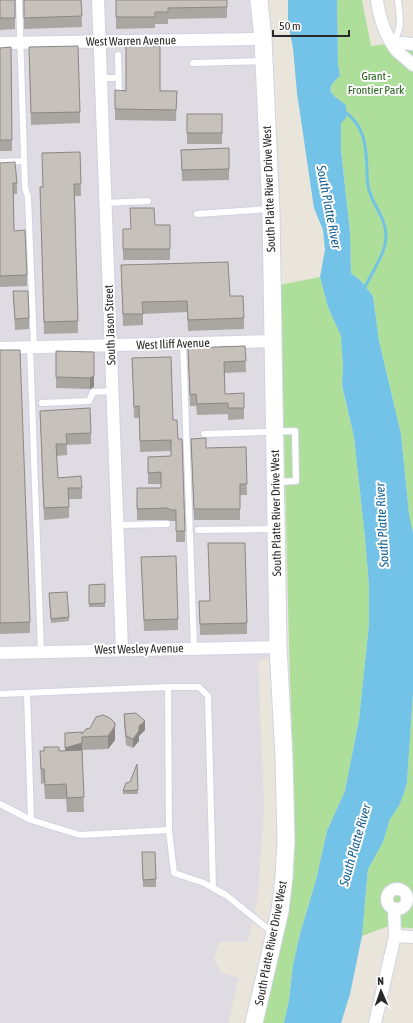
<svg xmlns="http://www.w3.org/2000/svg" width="413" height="1023" viewBox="0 0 413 1023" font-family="'Asap Condensed',sans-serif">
<rect width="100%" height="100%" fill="#eae5db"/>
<!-- industrial -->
<polygon fill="#dedbe3" points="0,0 263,0 285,648 258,662 264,806 258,896 248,942 219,942 214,959 221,973 239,978 228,1023 0,1023"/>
<!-- green -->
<g fill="#adde9a">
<path d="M 337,0 L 362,0 L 371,46 L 413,41 L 413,533 L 409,514 L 401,434 L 379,341 L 373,296 L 360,280 L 351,273 L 350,232 L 341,149 L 341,123 L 336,97 L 332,95 C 329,86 333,82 340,76 L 338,64 Z"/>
<polygon points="320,277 328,307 341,336 343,367 342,386 354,437 365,537 369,586 369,624 359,720 351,760 345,791 327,831 316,880 300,934 293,965 289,1000 284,1023 258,1023 290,875 295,826 289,646 284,427 279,285"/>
<polygon points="413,693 413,928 386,927 362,936 368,869 383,842 390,819 399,806 404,793 407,782"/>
</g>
<!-- water -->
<path fill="#73c2e7" d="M 288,0 L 337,0 L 338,64 L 340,76 C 322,91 333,95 346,105 L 346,118 L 341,123 L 341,150 L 350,232 L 351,273 L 360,280 L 373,296 L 379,341 L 401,434 L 409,514 L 413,533 L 413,693 L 407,782 L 404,793 L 399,806 L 390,819 L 383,842 L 368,869 L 362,936 L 350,994 L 341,1023 L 284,1023 L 289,1000 L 293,965 L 300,934 L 316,880 L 327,831 L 345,791 L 351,760 L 359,720 L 369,624 L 369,586 L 365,537 L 354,437 L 342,385 L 343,367 L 341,336 L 328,307 L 320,277 L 325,250 L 323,230 L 314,208 L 297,93 L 293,48 L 288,22 Z"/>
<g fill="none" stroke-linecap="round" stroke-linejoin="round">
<!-- stream -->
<path stroke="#73c2e7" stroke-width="3" d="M 344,111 C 366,127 366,147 367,171 C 367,178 367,186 370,193 C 375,208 386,219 386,236 C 386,254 371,273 364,289"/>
<!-- lane casing -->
<g stroke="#d0d3e1" stroke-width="8">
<g id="lane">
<polyline points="19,0 25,188 28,197 34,347"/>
<path d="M 392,41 C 404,31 399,14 398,0"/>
<polyline points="118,55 119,98"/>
<polyline points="193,63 263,61"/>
<polyline points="101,78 118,78"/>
<polyline points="0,162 24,161"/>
<polyline points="106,203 148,201"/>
<polyline points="197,214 269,209"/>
<polyline points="183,344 194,648"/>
<polyline points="30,347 41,652"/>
<polyline points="42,403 89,401 93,392 113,391"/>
<polyline points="204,434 295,431 296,481 276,482"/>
<polyline points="118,525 167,524"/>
<polyline points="198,530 274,529"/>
<polyline points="168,687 199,687 208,696 213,888 204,883 174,873 169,830"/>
<polyline points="27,693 31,820"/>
<polyline points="0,694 168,687 169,830 80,835 31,820 0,804"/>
<polyline points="213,888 226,895 273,933"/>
</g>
</g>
<!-- street casing -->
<g stroke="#d0d3e1" stroke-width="14">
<g id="street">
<polyline points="98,0 122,650"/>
<path d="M 377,0 C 379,17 386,36 396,50 C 401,55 408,60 413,65"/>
<polyline points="391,42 413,44"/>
<polyline points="0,43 263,39"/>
<polyline points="0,348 274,341"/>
<polyline points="0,653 278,647"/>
<circle cx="397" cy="899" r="10"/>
<polyline points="395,936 413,937"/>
<polyline points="375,1023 395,936 394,909"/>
</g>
</g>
<!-- secondary casing -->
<g stroke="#d0d3e1" stroke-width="19">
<polyline id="secondary" points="254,1023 280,911 284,877 286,841 284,757 278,647 271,212 263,39 259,0"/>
</g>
<!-- lane -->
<use href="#lane" stroke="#fff" stroke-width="6"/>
<!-- street -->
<use href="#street" stroke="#fff" stroke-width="12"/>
<!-- secondary -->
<use href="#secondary" stroke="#fff" stroke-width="17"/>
</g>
<!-- wall -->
<g fill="#aaa6a1">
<polygon points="0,0 15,18 15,29 0,30"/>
<polygon points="24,0 81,0 82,27 24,29"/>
<polygon points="116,0 227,0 227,18 168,19 168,24 155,24 155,28 116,29"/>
<polygon points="11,47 12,151 0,151 0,48"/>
<polygon points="29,58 80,112 80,123 31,125"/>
<polygon points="115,90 177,91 176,121 115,120"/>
<rect x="187" y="114" width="35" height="30"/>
<polygon points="229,148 229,180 182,181 181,150"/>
<polygon points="80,152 81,196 75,196 78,333 44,334 40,187 43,187"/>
<polygon points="0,163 17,183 17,194 14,194 14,231 27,275 27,286 0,287"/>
<polygon points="155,225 170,225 170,260 123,260 123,229 131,229"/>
<polygon points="121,265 230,296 244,318 244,329 188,331 187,312 143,314 143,325 123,326"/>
<polygon points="13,291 29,318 29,329 15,330"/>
<polygon points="245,346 246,372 224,373 225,394 244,408 244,419 228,420 228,414 197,415 196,406 190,406 188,348"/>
<polygon points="0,350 30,622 30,633 0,634"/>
<polygon points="56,351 94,352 94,387 90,389 56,388"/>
<polygon points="132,358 173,420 178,439 185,531 185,542 176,542 176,521 171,521 167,520 137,520 137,488 161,488 161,484 148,484 148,457 171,456 171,451 140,452 139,418 134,418"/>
<polygon points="40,411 91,433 91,444 67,445 67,455 57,456 58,478 82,488 82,499 69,499 69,518 44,520"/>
<polygon points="191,439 206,448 246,447 247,495 240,495 240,520 194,520"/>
<polygon points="141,557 178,619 178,630 144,631"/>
<polygon points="105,584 105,607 89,607 89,585"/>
<polygon points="49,597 69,617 69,621 51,623"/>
<polygon points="199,601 247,623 247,634 200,635"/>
<polygon points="124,714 145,730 139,736 139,741 133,748 126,745 124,723"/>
<polygon points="96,717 115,740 108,749 82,750 84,812 67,812 66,799 45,799 44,783 41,784 40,751 65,751 65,733 82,734 90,728"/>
<polygon points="137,764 138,794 123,794 123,791 130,782"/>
<polygon points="142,852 156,879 156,887 143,887"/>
</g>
<!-- shaded-wall -->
<g fill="#8b8783">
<polygon points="94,352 94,387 90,389 90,378"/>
<polygon points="145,721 145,730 139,736 139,741 133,748 133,739 139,726"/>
<polygon points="115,726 115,740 108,749 108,736"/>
<polygon points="82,743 82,757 65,762 65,748"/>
</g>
<!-- building -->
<g fill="#c6c1bb" stroke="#8b8783">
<rect x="0" y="0" width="15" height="18"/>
<polygon points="24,0 81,0 82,16 24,18"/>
<polygon points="116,0 227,0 227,7 168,8 168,12 155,12 155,17 116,17"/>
<polygon points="126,45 160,46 160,91 177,91 176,110 115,109 115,90 126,91"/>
<polygon points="78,46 80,112 31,113 29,47"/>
<polygon points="11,47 12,140 0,140 0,48"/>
<rect x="187" y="114" width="35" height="19"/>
<polygon points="229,148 229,169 182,170 181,150"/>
<polygon points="80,152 81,184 74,184 78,321 44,322 40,187 43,187 42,153"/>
<polygon points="15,162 17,183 13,183 14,231 25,230 27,275 0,276 0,163"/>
<polygon points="130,208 154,208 155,225 170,225 170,249 123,249 123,229 131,229"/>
<polygon points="228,262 230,296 243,296 244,318 188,320 187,301 142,302 143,314 123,314 121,265"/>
<polygon points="13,291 28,291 29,318 15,319"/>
<polygon points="245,346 246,361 224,362 225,394 244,393 244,408 228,408 228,403 197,404 196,394 190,395 188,348"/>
<polygon points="0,350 20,350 30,622 0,623"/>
<polygon points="56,351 94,352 94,376 90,378 56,377"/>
<polygon points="171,357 173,420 177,420 178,439 182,439 185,531 176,531 176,510 171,510 167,508 137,509 137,488 161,488 161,472 148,473 148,457 171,456 171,440 140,441 139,406 134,407 132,358"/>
<polygon points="90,408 91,433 66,434 67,444 56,444 58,478 81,476 82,488 68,488 69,507 44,508 40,411"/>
<polygon points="206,438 206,448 246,447 247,484 240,484 240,509 194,509 191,439"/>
<polygon points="208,543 245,543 247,623 200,624 199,601 210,601"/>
<polygon points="176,556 178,619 144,620 141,557"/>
<polygon points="105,584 105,603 89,604 89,585"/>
<polygon points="67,592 69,617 51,619 49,593"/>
<polygon points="136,713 145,721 139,726 139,731 133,739 126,736 124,714"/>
<polygon points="103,715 110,718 115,723 115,726 108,736 82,737 82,743 65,748 65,733 82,732 82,734 86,729 90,728 96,717"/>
<polygon points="44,747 59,747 59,751 82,750 84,797 67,798 66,784 45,785 44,769 41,769 40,751 44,751"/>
<polygon points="137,764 138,790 123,791 126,783 130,782"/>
<polygon points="142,852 155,852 156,879 143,880"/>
</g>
<g text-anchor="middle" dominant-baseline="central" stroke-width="4" stroke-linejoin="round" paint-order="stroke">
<!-- street labels -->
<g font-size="12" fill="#292929" stroke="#fff">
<text transform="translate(131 41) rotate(-1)">West Warren Avenue</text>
<text transform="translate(269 189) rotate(-92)">South Platte River Drive West</text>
<text transform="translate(110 325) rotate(-92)">South Jason Street</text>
<text transform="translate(173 344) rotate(-2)">West Iliff Avenue</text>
<text transform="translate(276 513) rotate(-91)">South Platte River Drive West</text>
<text transform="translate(139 649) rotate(-1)">West Wesley Avenue</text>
<text transform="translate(271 943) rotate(-79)">South Platte River Drive West</text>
</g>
<!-- park labels -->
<g font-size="12" fill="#27611d" stroke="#fff">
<text x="376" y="76">Grant -<tspan x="376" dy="14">Frontier Park</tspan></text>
</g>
<!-- water labels -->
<g font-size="13" font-style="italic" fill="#145f91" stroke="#fff">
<text transform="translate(329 207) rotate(79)">South Platte River</text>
<text transform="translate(382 525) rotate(-93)">South Platte River</text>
<text transform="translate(355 845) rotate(-74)">South Platte River</text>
</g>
</g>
<!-- north arrow -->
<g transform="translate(381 991) rotate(358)" stroke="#ffffff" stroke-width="3" paint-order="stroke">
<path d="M0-3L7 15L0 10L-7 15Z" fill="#292929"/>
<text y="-6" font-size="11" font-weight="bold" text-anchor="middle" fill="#292929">N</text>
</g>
<!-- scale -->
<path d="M273 30v6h76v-6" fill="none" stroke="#292929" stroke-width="2"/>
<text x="279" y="30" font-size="12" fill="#292929" stroke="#ffffff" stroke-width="3" paint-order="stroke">50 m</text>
</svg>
